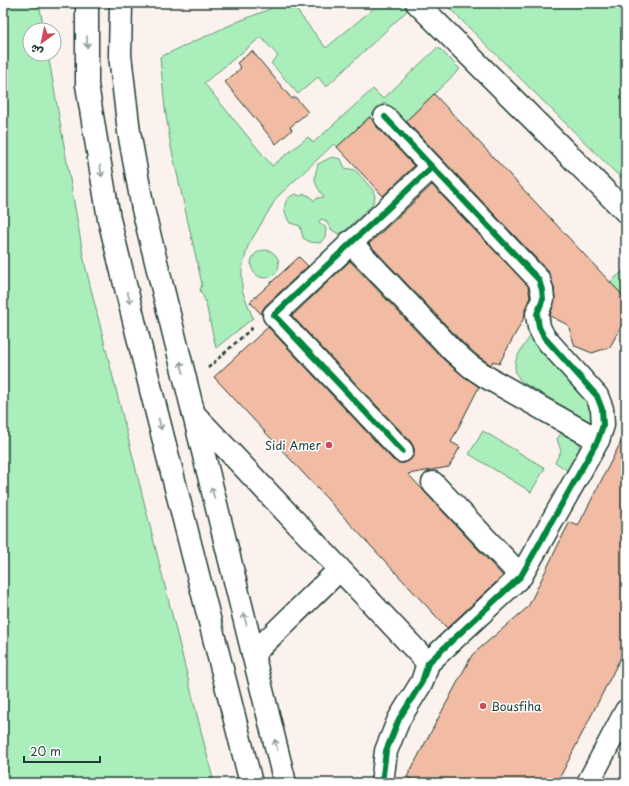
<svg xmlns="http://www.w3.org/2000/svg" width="629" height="786" viewBox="0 0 629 786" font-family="'Playpen Sans','Playpen Sans Arabic',sans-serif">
<rect width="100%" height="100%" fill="#fcf2ed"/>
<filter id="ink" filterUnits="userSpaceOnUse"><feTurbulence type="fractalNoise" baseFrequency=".025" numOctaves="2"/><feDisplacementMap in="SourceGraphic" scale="8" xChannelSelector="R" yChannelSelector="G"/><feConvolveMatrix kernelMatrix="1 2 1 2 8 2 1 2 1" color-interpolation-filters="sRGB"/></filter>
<g filter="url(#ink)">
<!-- green -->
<g fill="#aaefbb" stroke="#649678">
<polygon points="3,3 39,3 44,30 30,30 30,54 48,54 85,265 214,783 3,783"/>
<polygon points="277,3 291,3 326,48 380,3 403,3 409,9 326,87 318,77 298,94 271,63 278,56 261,37 204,83 272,166 308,137 313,143 373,89 383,99 438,47 460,69 405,122 385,102 337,147 334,144 277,197 248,246 242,268 242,290 253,318 216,348 205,300 200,290 202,284 171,147 165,109 160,57 237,22 270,9"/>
<polygon points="445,3 626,3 626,183 444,3"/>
<path d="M 332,157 L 341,159 L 345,168 L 355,170 L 373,190 L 375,197 L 372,205 L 344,232 L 338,234 L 331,229 L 325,220 L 321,219 L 319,222 L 326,228 L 325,237 L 320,243 L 310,242 L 303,238 L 300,226 L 290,223 C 283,212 281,200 295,194 L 300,196 L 304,194 L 310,196 L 314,201 L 318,198 L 324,197 C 314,183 313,181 318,164 Z"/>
<circle cx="265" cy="264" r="14"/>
<polygon points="626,269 626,299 610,282"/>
<path d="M 531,335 L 539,347 L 588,401 L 591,412 L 591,423 L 522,382 C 506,365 521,351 531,335 Z"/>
<polygon points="483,431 545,468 531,492 469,454"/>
<path d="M 562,432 C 587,446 581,449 568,471 L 555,462 L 561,451 L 557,439 Z"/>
</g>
<!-- building -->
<g fill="#f1bca3" stroke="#1f3d34">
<polygon points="252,51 292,99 295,97 308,112 290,127 292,130 276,144 225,82 241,68 237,63"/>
<polygon points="434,94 626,299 626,317 610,347 592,353 575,346 568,325 550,316 555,298 554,287 548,271 406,121"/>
<polygon points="370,117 376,126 414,166 383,196 337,147"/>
<polygon points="432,185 528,286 530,297 525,309 525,316 499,364 493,361 491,365 478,356 462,342 369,244"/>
<polygon points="299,257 308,266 265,306 262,311 262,315 250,302"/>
<polygon points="350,261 444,360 462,375 479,387 451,442 460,447 449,467 408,474 503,576 447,628 214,377 268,327 393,460 399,463 404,463 410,460 414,454 414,448 411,442 292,316"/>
<polygon points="626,432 626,647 557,783 418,783 407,777 472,655 528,607 564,533 570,522 578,526"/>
</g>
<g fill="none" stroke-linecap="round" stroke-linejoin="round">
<!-- minor casing -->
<g stroke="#1f3d34" stroke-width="25">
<g id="minor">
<polyline points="417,3 626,212"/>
<polyline points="350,242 453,351 470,366 488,378 598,440"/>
<polyline points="194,414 428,663"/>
<polyline points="402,451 274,315 432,167"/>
<polyline points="433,483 521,576"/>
<polyline points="253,654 339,570"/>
<polyline points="382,783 386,751 399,719 422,682 428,663 521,576 598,440 603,425 602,409 597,396 544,337 539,327 537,314 543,299 542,290 539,280 385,117"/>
<polyline points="588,783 626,711"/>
</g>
</g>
<!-- major casing -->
<g stroke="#1f3d34" stroke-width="25">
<g id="major">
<polyline points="87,3 87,85 109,219 152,394 251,783"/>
<polyline points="121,3 120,55 129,132 143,209 285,783"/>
</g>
</g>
<!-- path -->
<polyline stroke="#1f3d34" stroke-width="2.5" stroke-dasharray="4 3" stroke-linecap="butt" points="208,368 253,327"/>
<!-- minor -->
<use href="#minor" stroke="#fff" stroke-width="22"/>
<!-- major -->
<use href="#major" stroke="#fff" stroke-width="22"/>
<!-- cycleway casing -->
<g stroke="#fff" stroke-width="8">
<g id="cycleway">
<polyline points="402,451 274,315 432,167"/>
<polyline points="382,783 386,751 399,719 422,682 428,663 521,576 598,440 603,425 602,409 597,396 544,337 539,327 537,314 543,299 542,290 539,280 385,117"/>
</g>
</g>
<!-- cycleway -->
<use href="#cycleway" stroke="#00873e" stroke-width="6"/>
</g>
<!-- one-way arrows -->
<defs><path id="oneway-shaft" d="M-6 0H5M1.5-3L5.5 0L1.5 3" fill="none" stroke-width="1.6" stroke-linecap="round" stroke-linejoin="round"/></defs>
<g stroke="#8f9e9a">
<use href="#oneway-shaft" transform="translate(87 42) rotate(90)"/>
<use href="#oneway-shaft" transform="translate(101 171) rotate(81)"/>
<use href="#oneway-shaft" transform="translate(129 298) rotate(76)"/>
<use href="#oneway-shaft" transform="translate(182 367) rotate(-104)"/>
<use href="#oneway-shaft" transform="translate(160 424) rotate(76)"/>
<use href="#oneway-shaft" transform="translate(213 493) rotate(-104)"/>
<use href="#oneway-shaft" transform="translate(245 619) rotate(-104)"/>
<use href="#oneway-shaft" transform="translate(276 745) rotate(-104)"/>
</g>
</g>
<!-- markers -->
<g fill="#d1495b" stroke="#fff" stroke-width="1.5">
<circle cx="329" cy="445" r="4"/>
<circle cx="483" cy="706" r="4"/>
</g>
<g text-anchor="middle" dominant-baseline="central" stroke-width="3" stroke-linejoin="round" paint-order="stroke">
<!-- poi labels -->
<g font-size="12" fill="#1f3d34" stroke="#fff" text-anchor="end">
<text x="321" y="445">Sidi Amer</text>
<text x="491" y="706" text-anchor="start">Bousfiha</text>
</g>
</g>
<!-- margin -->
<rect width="629" height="786" fill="none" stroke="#fff" stroke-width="16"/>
<rect x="8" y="8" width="613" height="770" fill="none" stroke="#1f3d34" stroke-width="1.5" filter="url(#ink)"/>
<!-- north arrow -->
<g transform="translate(42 42) rotate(213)"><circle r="19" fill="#ffffff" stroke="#a5b1ae"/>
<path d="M0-3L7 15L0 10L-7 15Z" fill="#d1495b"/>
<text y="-6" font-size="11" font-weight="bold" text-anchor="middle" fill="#1f3d34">ش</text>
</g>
<!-- scale -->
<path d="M24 756v6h76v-6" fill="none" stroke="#1f3d34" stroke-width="2"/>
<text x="30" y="756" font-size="12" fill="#1f3d34" stroke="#ffffff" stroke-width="3" paint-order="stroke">20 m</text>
</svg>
